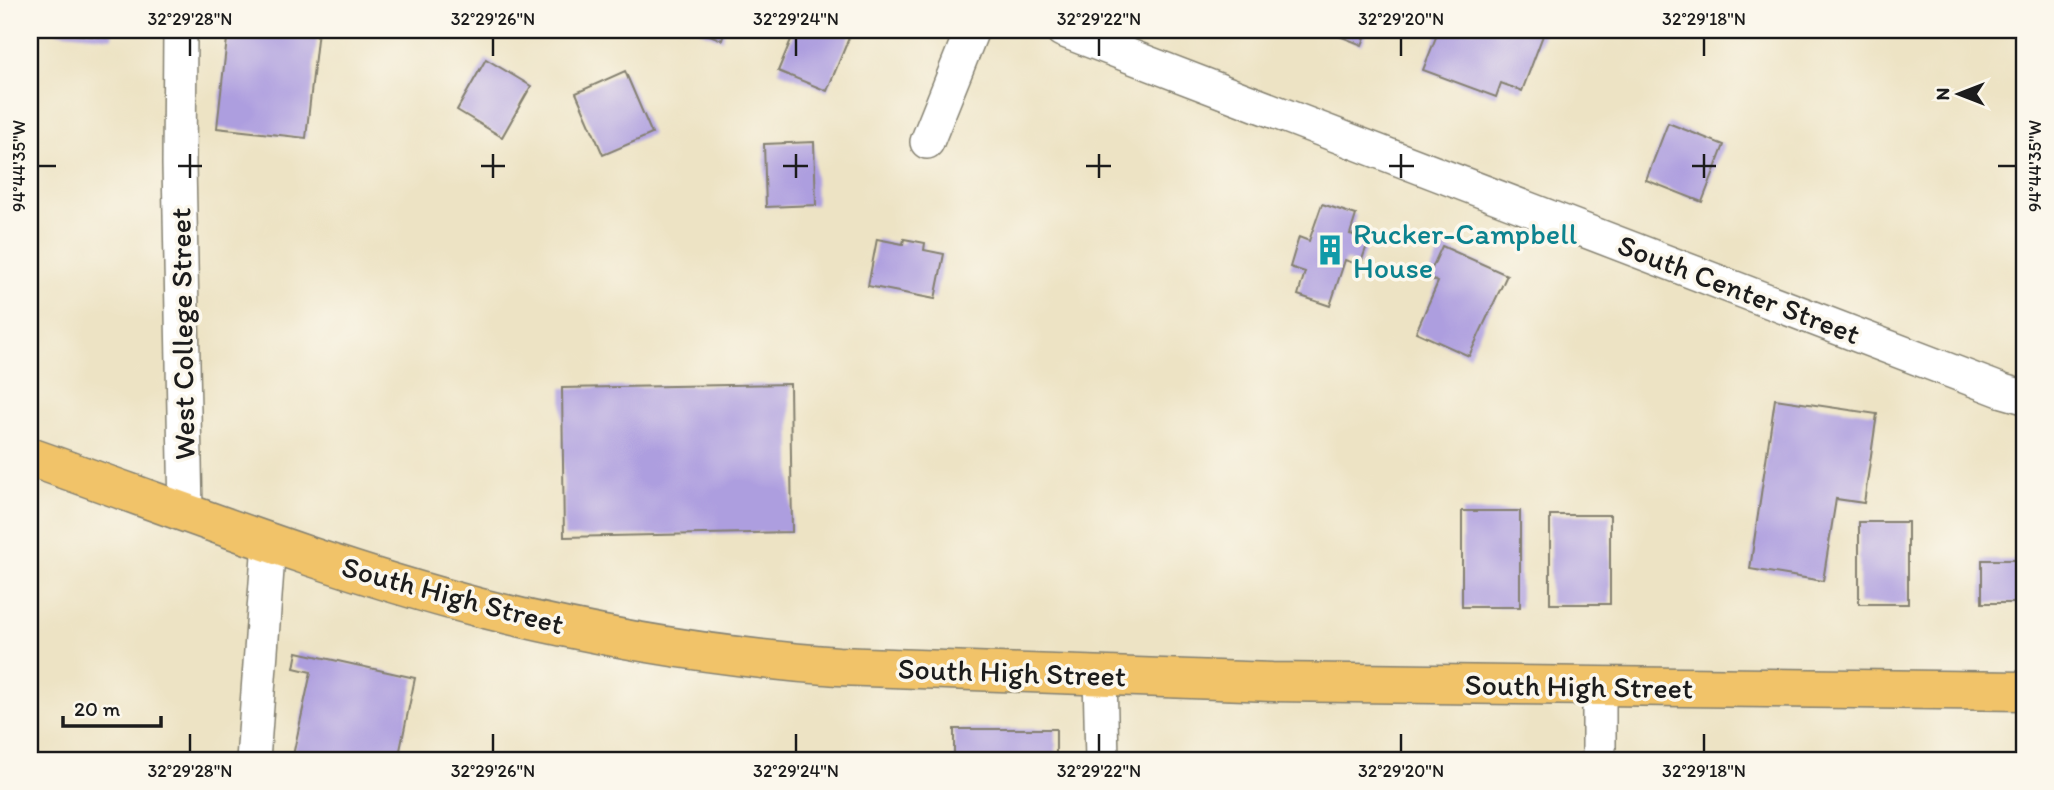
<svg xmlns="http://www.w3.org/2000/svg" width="2054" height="790" viewBox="0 0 2054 790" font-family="Itim,sans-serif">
<rect width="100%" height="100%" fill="#fbf7ec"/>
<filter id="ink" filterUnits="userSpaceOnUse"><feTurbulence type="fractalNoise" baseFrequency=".0143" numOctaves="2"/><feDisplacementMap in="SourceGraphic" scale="14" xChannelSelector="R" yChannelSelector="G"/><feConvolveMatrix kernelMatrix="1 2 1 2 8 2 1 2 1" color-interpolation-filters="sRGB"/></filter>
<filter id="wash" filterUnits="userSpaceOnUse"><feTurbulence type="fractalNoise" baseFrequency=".00686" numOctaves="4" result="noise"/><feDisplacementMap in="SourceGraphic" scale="28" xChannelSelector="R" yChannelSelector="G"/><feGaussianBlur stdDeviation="1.57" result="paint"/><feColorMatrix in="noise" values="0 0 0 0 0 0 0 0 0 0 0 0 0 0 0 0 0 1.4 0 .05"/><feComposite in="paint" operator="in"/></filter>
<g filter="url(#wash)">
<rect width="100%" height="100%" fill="#ede3c4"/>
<g id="blocks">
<!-- building -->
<g fill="#ad9edf">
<polygon points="56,30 113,30 112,38 56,32"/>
<polygon points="228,30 318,30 306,138 217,128"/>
<polygon points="697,30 725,30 722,40"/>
<polygon points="795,30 843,30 851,33 827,91 778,71"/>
<polygon points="1324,30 1368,30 1362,45"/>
<polygon points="1433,30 1545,30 1522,91 1501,83 1496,97 1423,70 1438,32"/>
<polygon points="486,59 531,86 502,137 457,110"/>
<polygon points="625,71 652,134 603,155 576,93"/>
<polygon points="1668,123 1724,145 1702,202 1646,180"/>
<polygon points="814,142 816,205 766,207 764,144"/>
<polygon points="1322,204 1356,215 1350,234 1369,240 1360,265 1345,260 1330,306 1298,295 1305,272 1290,267 1299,237 1309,241"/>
<polygon points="877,239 903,244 904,239 925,243 924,250 944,254 935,299 868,286"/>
<polygon points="1442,246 1507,275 1469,356 1416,332 1438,282 1428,277"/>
<polygon points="790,384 792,532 564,537 562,388"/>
<polygon points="1775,399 1877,414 1864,503 1836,499 1823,581 1750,569"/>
<rect x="1462" y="511" width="58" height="96"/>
<rect x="1550" y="515" width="60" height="89"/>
<rect x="1859" y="522" width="49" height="82"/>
<rect x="1982" y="560" width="42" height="43"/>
<polygon points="297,652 415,678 398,760 292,760 311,672 294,668"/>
<rect x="954" y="729" width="102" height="31"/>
<rect x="1860" y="756" width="58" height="4"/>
</g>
</g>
</g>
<g filter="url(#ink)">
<use href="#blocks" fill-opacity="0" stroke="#848070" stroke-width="2"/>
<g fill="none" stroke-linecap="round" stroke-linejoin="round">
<!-- minor casing -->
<g stroke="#848070" stroke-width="36">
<g id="minor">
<polyline points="180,30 179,164 186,512"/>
<polyline points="1062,30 2003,391 2024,397"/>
<polyline points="927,142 972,30"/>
<polyline points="1100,676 1102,760"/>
<polyline points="1599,686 1599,760"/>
<polyline points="253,760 269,542"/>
</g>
</g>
<!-- major casing -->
<g stroke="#848070" stroke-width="41">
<path id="major" d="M 30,457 C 178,509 325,567 477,607 C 595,637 717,657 838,666 L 1272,682 L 2024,691"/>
</g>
<!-- minor -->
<use href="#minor" stroke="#fff" stroke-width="33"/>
<!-- major -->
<use href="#major" stroke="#f1c369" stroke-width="38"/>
</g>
</g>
<!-- ticks -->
<path fill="none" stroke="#1c1c1c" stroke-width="2.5" d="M 190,38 L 190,56M 493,38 L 493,56M 796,38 L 796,56M 1099,38 L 1099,56M 1401,38 L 1401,56M 1704,38 L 1704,56M 190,154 L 190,178M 493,154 L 493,178M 796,154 L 796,178M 1099,154 L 1099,178M 1401,154 L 1401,178M 1704,154 L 1704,178M 38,166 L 56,166M 178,166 L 202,166M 481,166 L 505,166M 783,166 L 808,166M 1086,166 L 1111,166M 1389,166 L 1414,166M 1692,166 L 1716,166M 1998,166 L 2016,166M 190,734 L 190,752M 493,734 L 493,752M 796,734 L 796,752M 1099,734 L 1099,752M 1401,734 L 1401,752M 1704,734 L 1704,752"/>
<!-- icons -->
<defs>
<g id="building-bare" transform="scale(2.415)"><path d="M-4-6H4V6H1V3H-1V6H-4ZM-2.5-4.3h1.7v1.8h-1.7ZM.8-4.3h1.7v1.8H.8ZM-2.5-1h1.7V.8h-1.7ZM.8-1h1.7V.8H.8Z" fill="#0f9aa8" stroke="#fbf7ec" stroke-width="2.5" paint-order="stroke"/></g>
</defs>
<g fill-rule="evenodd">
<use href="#building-bare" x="1330" y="250"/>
</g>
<g text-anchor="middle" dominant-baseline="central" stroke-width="7" stroke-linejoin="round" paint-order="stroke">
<!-- culture labels -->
<g font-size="30" fill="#0d838f" stroke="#fbf7ec" text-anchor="start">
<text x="1353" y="233">Rucker-Campbell<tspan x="1353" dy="34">House</tspan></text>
</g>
<!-- street labels -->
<g font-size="30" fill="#1c1c1c" stroke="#fbf7ec">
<text transform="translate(1739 289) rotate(21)">South Center Street</text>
<text transform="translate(182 334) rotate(-91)">West College Street</text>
<text transform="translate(453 595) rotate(15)">South High Street</text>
<text transform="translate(1012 672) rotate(2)">South High Street</text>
<text transform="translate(1579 686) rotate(1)">South High Street</text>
</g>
</g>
<!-- margin -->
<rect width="2054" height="790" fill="none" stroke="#fbf7ec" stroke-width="77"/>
<!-- north arrow -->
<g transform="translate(1959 94) rotate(270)" stroke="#fbf7ec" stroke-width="5" paint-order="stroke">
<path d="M0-5L12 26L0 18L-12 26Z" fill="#1c1c1c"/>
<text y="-10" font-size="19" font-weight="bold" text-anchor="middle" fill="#1c1c1c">N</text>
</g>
<!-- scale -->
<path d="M63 716v10h98v-10" fill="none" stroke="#1c1c1c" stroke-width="3.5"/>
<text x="74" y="716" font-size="21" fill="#1c1c1c" stroke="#fbf7ec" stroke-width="5" paint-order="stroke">20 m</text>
<rect x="38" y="38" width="1978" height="714" fill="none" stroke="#1c1c1c" stroke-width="2.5"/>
<g font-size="18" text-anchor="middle" fill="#1c1c1c">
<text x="190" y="25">32°29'28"N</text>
<text x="493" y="25">32°29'26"N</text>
<text x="796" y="25">32°29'24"N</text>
<text x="1099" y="25">32°29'22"N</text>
<text x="1401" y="25">32°29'20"N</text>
<text x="1704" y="25">32°29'18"N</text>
<text transform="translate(2035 166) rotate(-90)" y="6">94°44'35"W</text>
<text transform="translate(19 166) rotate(-90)" y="6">94°44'35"W</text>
<text x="190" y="777">32°29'28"N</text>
<text x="493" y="777">32°29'26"N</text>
<text x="796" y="777">32°29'24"N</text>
<text x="1099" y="777">32°29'22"N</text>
<text x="1401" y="777">32°29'20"N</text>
<text x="1704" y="777">32°29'18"N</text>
</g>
</svg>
